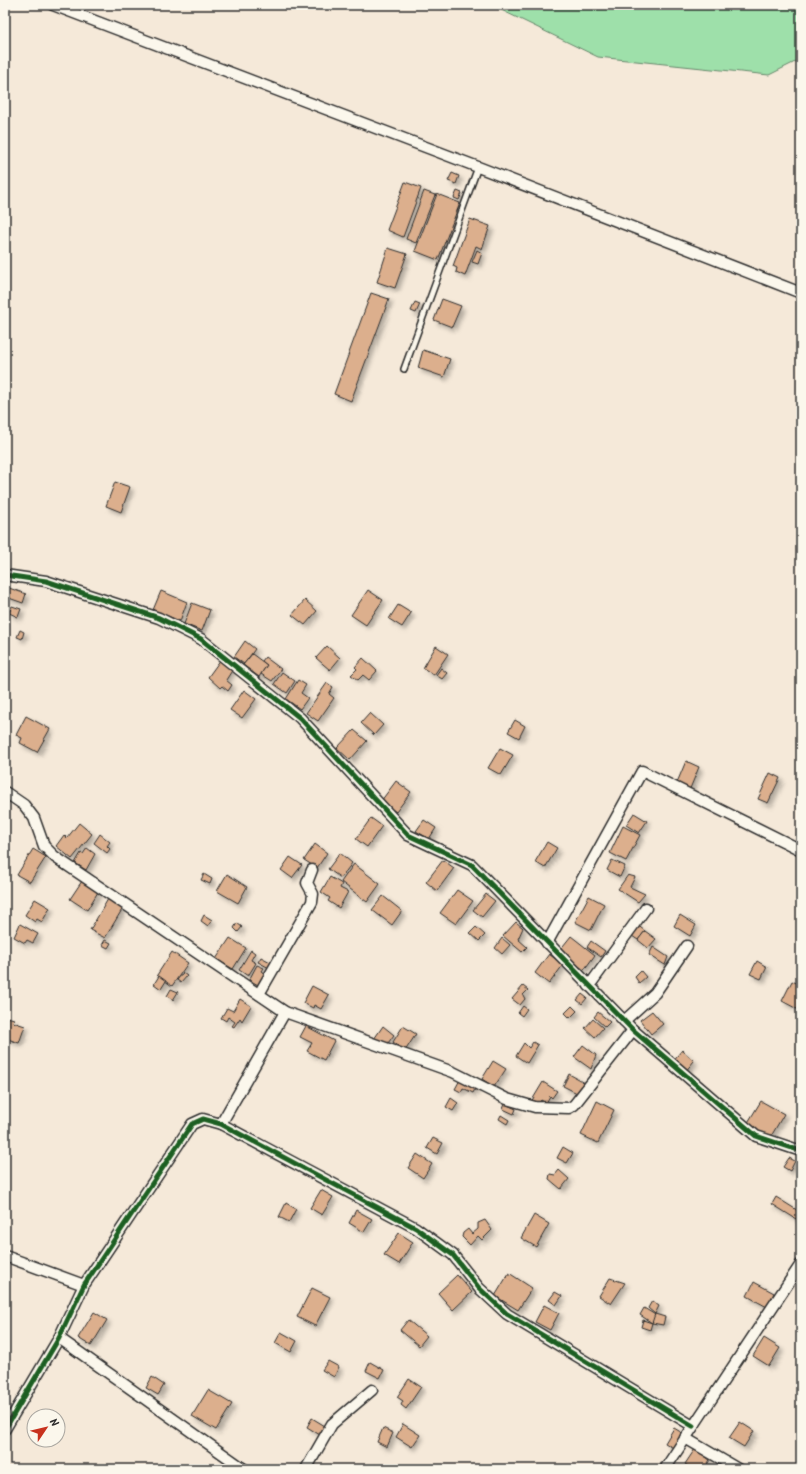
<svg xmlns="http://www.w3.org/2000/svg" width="806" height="1474" viewBox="0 0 806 1474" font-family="Kalam,sans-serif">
<defs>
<filter id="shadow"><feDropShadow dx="3.5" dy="3.5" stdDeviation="2" flood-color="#0004"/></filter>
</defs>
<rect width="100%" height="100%" fill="#f5e9d9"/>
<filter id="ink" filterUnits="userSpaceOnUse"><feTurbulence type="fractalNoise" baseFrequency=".025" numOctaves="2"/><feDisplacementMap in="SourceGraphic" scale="8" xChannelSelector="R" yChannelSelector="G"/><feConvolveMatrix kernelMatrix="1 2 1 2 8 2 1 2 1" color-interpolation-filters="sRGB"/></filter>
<g filter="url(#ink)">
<!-- green -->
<polygon fill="#9ee0aa" stroke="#64866a" points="491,5 801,5 801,59 769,75 598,57"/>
<!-- building -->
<g fill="#dcaf8d" stroke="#2b2b2b" filter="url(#shadow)">
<polygon points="452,173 459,176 456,184 448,181"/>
<polygon points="405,182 421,188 403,237 387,230"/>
<polygon points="424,191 435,195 416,243 406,239"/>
<polygon points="457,191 462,193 459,200 454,198"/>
<polygon points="437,194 460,203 438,260 415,251"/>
<polygon points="470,219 490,226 482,249 476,246 465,276 456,272 457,268 453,266"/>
<polygon points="388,248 407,254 395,288 377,282"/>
<polygon points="477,250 482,253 478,264 472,262"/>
<polygon points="371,293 389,299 351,401 334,394"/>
<polygon points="442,299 461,306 452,327 434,320"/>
<polygon points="415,302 420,304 416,313 411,311"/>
<polygon points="423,350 450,359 444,377 418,368"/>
<polygon points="115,482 130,487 121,512 106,506"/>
<polygon points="9,588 26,594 23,603 6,597"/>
<polygon points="368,590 383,600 366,625 351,615"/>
<polygon points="161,591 187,602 180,621 153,610"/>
<polygon points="305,600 317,611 305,625 292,615"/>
<polygon points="192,603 210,610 202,631 184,624"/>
<polygon points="398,605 411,613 402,627 389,619"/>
<polygon points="12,606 21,609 18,617 9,613"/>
<polygon points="20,630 24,632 22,639 17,637"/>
<polygon points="245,641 255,649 244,664 234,657"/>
<polygon points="327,646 340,658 330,670 316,658"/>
<polygon points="436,646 448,654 434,675 423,668"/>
<polygon points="252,654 267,665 259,677 243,665"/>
<polygon points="265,657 281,669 272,681 261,674 267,665 262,661"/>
<polygon points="363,658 377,671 369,680 363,675 358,680 351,675 357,669 355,667"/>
<polygon points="221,659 233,669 226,680 232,685 228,691 222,686 220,688 208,677"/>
<polygon points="441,668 447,673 442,679 436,675"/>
<polygon points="282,672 295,681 287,693 274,684"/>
<polygon points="298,680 306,685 301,693 308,698 300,709 286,699"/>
<polygon points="327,683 333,687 329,694 334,698 318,721 306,713"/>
<polygon points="244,690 256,699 242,718 230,710"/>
<polygon points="370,713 383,725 374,735 361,723"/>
<polygon points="26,716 50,729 37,752 20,743 22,738 16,735"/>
<polygon points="515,720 525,726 519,738 508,732"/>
<polygon points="354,730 367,741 350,760 337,748"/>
<polygon points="500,748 513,755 501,775 488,768"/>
<polygon points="686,761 699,767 689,791 676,785"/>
<polygon points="770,773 780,778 768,803 758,799"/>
<polygon points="396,781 411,792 396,812 381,801"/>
<polygon points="634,813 647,821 639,833 626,825"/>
<polygon points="371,818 382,826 367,847 356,839"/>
<polygon points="424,820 436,828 429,839 416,831"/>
<polygon points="79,823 92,834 72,859 56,846 64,835 67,838"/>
<polygon points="623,826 640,835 626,861 610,853"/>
<polygon points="100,834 110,842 107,846 110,849 107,853 94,843"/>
<polygon points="547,842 557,848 545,868 535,862"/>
<polygon points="315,844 327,853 317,868 304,860"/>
<polygon points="87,848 95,854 86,870 75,863 81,853 83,854"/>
<polygon points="33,849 46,857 30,882 17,875"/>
<polygon points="340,853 352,863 341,878 328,869"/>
<polygon points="290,857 302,865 292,878 281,870"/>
<polygon points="443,860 454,868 437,891 426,882"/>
<polygon points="612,860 625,866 620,877 607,870"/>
<polygon points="354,864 380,884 367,902 341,882"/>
<polygon points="204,874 212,879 210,884 201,880"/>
<polygon points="227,874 247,887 238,903 217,891"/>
<polygon points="628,875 635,877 630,887 645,894 638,902 618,889"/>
<polygon points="330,877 342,884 340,888 348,892 339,908 328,901 330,898 321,892"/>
<polygon points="82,881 98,892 87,910 70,899"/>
<polygon points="457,890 473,901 456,924 440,913"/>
<polygon points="486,894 495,901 482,917 473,910"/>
<polygon points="383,896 402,911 392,925 372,910"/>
<polygon points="589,896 604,904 591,930 575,922"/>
<polygon points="35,899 50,908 42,922 37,919 35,922 25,915"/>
<polygon points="108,899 123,908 105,938 90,930"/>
<polygon points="204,915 212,920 208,926 201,921"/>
<polygon points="680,915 696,925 690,936 674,926"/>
<polygon points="516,922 523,928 518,939 527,947 522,952 503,936"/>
<polygon points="237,923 242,927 238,932 234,928"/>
<polygon points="20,924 38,934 33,943 27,940 25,943 14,937"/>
<polygon points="636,924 645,931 638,940 629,934"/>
<polygon points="476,927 485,935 479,941 470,933"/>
<polygon points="645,931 656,939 648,948 638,940"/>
<polygon points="571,936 595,955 584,970 559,951"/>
<polygon points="230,938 246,948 233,969 216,959"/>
<polygon points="502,938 510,945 502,954 495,948"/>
<polygon points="105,940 111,943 108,948 102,945"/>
<polygon points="591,941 605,951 601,957 587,947"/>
<polygon points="653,947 668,957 665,965 649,955"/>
<polygon points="251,950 255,953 251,960 256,963 248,976 239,970"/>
<polygon points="172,952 188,963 172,986 157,975"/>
<polygon points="549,954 563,965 549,984 535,973"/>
<polygon points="261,957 274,964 271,969 258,962"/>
<polygon points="757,961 767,967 761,979 750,974"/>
<polygon points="257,965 264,968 262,971 266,974 260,986 249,980"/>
<polygon points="641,971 646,977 639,983 635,977"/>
<polygon points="183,973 187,976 181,983 177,980"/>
<polygon points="159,976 166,981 161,989 154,984"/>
<polygon points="792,981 801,985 801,1005 799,1010 782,1001"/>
<polygon points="312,986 329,995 321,1009 314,1005 313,1008 303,1003"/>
<polygon points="523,986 528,990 523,995 525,999 520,1005 512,999"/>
<polygon points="171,989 178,992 173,1000 167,996"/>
<polygon points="582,994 587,998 582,1004 577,1000"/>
<polygon points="240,999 251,1006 242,1021 240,1018 234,1027 232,1026 235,1022 228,1017 226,1021 221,1018 227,1008 233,1011"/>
<polygon points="523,1006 527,1009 522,1016 518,1013"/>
<polygon points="572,1006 577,1011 570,1018 565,1013"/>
<polygon points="652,1011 663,1024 651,1034 640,1020"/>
<polygon points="598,1012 610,1022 605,1027 594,1017"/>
<polygon points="7,1017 14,1019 13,1022 25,1026 19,1043 5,1038 5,1022"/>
<polygon points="593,1019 603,1028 595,1037 585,1028"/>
<polygon points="306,1026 334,1041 324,1060 307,1051 312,1043 300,1037"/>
<polygon points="383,1026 394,1035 385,1047 374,1039"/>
<polygon points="403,1026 416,1034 405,1051 393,1042"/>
<polygon points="533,1042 538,1045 527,1063 516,1056 524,1043 529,1048"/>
<polygon points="583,1045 596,1055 591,1069 574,1057"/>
<polygon points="682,1050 694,1061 685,1072 672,1062"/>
<polygon points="493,1061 506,1069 494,1087 482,1079"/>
<polygon points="569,1074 585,1083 579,1094 563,1086"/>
<polygon points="461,1078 476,1087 473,1093 463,1088 461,1092 455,1089"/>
<polygon points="543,1082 557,1091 552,1098 550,1096 546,1103 541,1100 538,1105 531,1102"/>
<polygon points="451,1098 458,1103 453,1111 446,1107"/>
<polygon points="597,1101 614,1110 598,1143 581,1135"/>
<polygon points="761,1101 784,1114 770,1138 747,1124"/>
<polygon points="505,1104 516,1109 514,1114 503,1109"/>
<polygon points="501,1115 509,1120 507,1124 499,1119"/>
<polygon points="433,1138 443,1143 437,1154 427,1148"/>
<polygon points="563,1147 573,1153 567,1163 557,1158"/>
<polygon points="417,1154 432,1164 423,1178 408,1168"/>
<polygon points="789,1158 795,1161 790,1171 783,1167"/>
<polygon points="559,1170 569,1179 561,1189 549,1179 550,1174 555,1175"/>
<polygon points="321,1190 333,1197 322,1215 310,1208"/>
<polygon points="776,1197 800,1212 796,1219 772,1204"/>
<polygon points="286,1203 296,1209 289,1222 279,1217"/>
<polygon points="356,1210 372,1219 364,1232 349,1223"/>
<polygon points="534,1215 549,1224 536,1247 521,1238"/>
<polygon points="485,1220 492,1230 482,1240 478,1236 470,1245 462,1237 463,1233 468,1229 472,1234 478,1229 478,1223"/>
<polygon points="399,1233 413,1242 399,1264 384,1255"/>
<polygon points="509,1273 532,1288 518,1310 495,1296"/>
<polygon points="457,1275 472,1292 453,1310 438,1293"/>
<polygon points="610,1278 625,1283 611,1304 599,1296"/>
<polygon points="754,1282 774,1293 767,1307 747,1296"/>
<polygon points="312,1288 330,1297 315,1326 297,1317"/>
<polygon points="555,1292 562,1296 556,1305 549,1300"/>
<polygon points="652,1301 659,1306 655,1314 648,1308"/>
<polygon points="544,1305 559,1313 550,1330 535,1322"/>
<polygon points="644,1308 657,1316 652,1323 640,1315"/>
<polygon points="94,1312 107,1320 91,1346 78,1338"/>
<polygon points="655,1314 665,1317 663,1325 652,1323"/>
<polygon points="408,1320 427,1336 419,1346 400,1330"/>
<polygon points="643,1320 652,1323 650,1330 641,1327"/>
<polygon points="281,1332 297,1341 291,1352 275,1343"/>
<polygon points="764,1338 780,1348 769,1366 753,1356"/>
<polygon points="328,1361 339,1367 334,1377 322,1370"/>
<polygon points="370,1362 384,1370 380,1378 366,1371"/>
<polygon points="152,1377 164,1385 158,1395 146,1388"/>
<polygon points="409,1379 421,1387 406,1409 401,1405 403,1401 397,1397"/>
<polygon points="208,1390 232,1404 216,1430 192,1416"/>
<polygon points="312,1418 325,1426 320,1435 307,1427"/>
<polygon points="740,1422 754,1431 744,1447 729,1438"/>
<polygon points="403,1424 420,1435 412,1447 396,1437"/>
<polygon points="383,1428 393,1433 387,1447 377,1442"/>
<polygon points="674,1428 684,1434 675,1449 665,1443"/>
<polygon points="695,1449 710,1460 704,1469 692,1469 685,1464"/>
</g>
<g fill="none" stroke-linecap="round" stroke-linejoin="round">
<!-- lane casing -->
<g stroke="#2b2b2b" stroke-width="8">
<polyline id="lane" points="404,369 478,167"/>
</g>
<!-- street casing -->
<g stroke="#2b2b2b" stroke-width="13">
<g id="street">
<polyline points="53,5 478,167 801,293"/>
<polyline points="5,575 46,581 159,618 201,639 300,718 408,835 472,865 633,1030 756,1136 801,1151"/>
<polyline points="5,792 24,805 34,818 44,846 55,857 285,1012 453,1072 507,1099 535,1107 569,1108 574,1105 633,1030"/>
<polyline points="547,943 642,771 801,850"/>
<polyline points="589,986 646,908"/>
<polyline points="259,994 312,902 313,894 307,883 312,870"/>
<polyline points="624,1021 655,993 687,946"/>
<polyline points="221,1124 285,1012"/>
<polyline points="5,1256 84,1285"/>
<polyline points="59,1338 244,1469"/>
<polyline points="5,1429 59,1338 84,1285 192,1124 203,1119 221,1124 416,1228 453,1255 479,1288 507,1314 693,1426"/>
<polyline points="685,1438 738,1469"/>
<polyline points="306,1469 332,1424 372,1390"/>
<polyline points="665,1469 801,1264"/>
</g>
</g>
<!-- lane -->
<use href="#lane" stroke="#fbf7ec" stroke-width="5"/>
<!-- street -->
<use href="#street" stroke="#fbf7ec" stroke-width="10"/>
<!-- cycleway casing -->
<g stroke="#fbf7ec" stroke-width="8">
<g id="cycleway">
<polyline points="5,575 46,581 159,618 201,639 300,718 408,835 472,865 633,1030 756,1136 801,1151"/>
<polyline points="5,1429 59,1338 84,1285 192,1124 203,1119 221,1124 416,1228 453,1255 479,1288 507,1314 693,1426"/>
</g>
</g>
<!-- cycleway -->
<use href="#cycleway" stroke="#1b5e20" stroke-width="5"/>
</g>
</g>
<!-- margin -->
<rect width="806" height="1474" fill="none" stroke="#fbf7ec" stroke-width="20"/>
<rect x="10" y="10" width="786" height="1454" fill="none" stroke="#2b2b2b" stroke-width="1.5" filter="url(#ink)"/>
<!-- north arrow -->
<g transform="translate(46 1428) rotate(55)"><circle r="19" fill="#fbf7ec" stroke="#a8a59f"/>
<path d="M0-3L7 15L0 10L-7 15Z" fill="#c8321e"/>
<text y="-6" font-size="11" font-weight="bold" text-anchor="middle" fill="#2b2b2b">N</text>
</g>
</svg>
